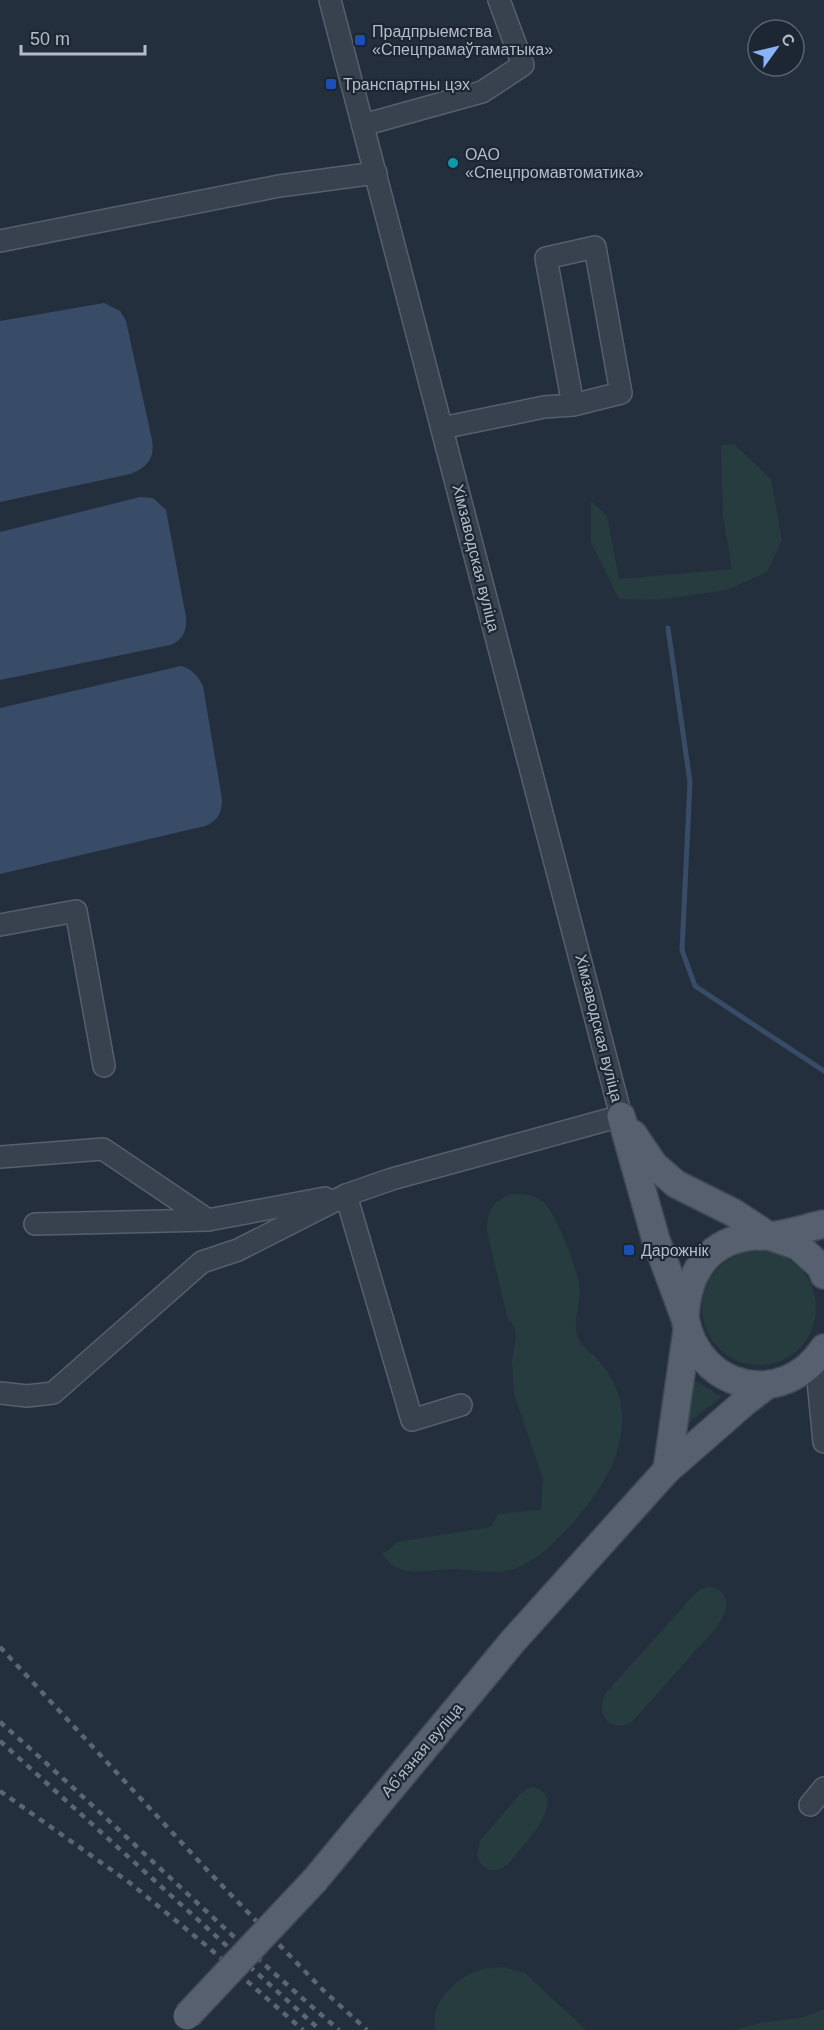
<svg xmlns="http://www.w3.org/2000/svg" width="824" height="2030" viewBox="0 0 824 2030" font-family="Arial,sans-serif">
<rect width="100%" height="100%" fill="#242f3e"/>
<!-- green -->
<g fill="#263c3f">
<polygon points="734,444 771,479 782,540 767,572 727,590 659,600 619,599 591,542 591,501 607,516 619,579 732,569 723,516 721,445"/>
<path d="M 512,1194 C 522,1194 533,1194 542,1201 C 557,1213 579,1273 580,1292 C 580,1307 572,1323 578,1338 C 582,1346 590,1352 596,1358 C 609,1371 618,1387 621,1406 C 624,1421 621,1440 616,1455 C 604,1491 557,1548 523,1565 C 501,1577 479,1570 456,1569 C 428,1568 399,1582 382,1553 L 389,1550 L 397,1542 L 491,1527 L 498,1514 L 541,1510 L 543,1479 L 514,1394 L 512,1360 L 516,1337 L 515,1328 L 507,1316 L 487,1231 C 487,1212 492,1200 512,1194 Z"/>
<circle cx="759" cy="1308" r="57"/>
<polygon points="693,1379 722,1397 681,1428"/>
<path d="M 708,1587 C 725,1587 730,1602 723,1616 C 717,1630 704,1641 694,1652 C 674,1675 653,1698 632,1722 C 609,1734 595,1714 606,1693 L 693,1596 L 701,1589 Z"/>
<path d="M 533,1787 C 572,1798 521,1847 509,1863 C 495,1875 482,1872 477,1855 L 480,1841 L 520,1794 L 527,1789 Z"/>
<path d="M 504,1967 L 525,1973 L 586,2030 L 436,2030 C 428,2004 456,1977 480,1970 C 488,1968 496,1968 504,1967 Z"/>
<polygon points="824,2009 824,2030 734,2030 760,2023 801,2018"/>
</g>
<!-- water -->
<g fill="#394c67">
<path d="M 104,303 L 120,311 L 126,321 L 152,440 C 155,459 147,467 130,474 L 0,502 L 0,321 Z"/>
<path d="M 140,497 L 153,498 L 166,510 L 186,617 C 187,631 183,640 170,645 L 0,680 L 0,532 Z"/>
<path d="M 181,666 C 192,669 198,676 203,686 L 222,799 C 222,812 218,821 205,826 L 0,874 L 0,708 Z"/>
</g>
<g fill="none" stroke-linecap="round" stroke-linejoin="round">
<!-- stream -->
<polyline stroke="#394c67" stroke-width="5" points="668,628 690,782 682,950 695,986 824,1071"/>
<!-- minor casing -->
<g stroke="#565f6c" stroke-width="24">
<g id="minor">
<polyline points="363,125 482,92 523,65 499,0"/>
<polyline points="0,241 279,186 376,173"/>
<polyline points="442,428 544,407 573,405 621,393 595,247 546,258 573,405"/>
<polyline points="0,925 76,911 104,1066"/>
<polyline points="0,1157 103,1149 208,1220 325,1198"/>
<polyline points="346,1195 412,1420 461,1405"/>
<polyline points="35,1224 208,1220"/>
<polyline points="816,1360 824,1442"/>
<polyline points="0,1393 27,1396 53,1393 202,1262 238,1250 346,1195 392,1179 621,1116 330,0"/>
<polyline points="810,1805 824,1788"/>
</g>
</g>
<!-- major casing -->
<g stroke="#414a57" stroke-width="30">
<g id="major">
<path d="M 621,1116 L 656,1240 L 685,1318 C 698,1390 783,1410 824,1348"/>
<polyline points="633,1134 654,1165 676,1184 734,1213 769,1236 798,1246 821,1267 824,1275"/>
<path d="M 685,1317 C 687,1278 704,1244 747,1237 C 754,1235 762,1237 770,1236 C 788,1234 806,1228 824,1224"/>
<polyline points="667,1470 687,1331"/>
<polyline points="315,1880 513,1641 667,1470 746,1401 767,1385"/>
</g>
</g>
<!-- minor -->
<use href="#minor" stroke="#38414e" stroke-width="21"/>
<!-- major -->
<use href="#major" stroke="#56606e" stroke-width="27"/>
<!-- rail -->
<g stroke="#5a6575" stroke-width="4.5" stroke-dasharray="6 6" stroke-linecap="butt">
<polyline points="0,1647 208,1871 324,1991 367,2030"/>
<path d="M 0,1722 C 115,1823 223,1931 339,2030"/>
<polyline points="0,1741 320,2030"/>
<polyline points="0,1791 130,1883 208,1947 303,2030"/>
</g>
<!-- major-bridge casing -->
<g stroke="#414a57" stroke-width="30" stroke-linecap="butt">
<polyline id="major-bridge" points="187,2016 315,1880"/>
</g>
<!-- major-bridge -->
<use href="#major-bridge" stroke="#56606e" stroke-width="27"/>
</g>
<!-- markers -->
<g fill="#1a4fb4" stroke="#1d2633" stroke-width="2">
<rect x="354" y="34" width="12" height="12" rx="3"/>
<rect x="325" y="78" width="12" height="12" rx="3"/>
<rect x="623" y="1244" width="12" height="12" rx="3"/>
</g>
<circle fill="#0f9aa8" stroke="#1d2633" stroke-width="2" cx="453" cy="163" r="6"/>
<g text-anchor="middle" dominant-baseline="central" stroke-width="4.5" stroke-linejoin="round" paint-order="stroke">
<!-- poi labels -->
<g font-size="16" fill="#b4bcc9" stroke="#1d2633" text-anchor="start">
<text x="372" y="31">Прадпрыемства<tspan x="372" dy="18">«Спецпрамаўтаматыка»</tspan></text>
<text x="343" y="84">Транспартны цэх</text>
<text x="465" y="154">ОАО<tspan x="465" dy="18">«Спецпромавтоматика»</tspan></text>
<text x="641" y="1250">Дарожнік</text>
</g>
<!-- street labels -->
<g font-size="16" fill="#b4bcc9" stroke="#1d2633">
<text transform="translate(476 558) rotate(76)">Хімзаводская вуліца</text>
<text transform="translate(599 1028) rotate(76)">Хімзаводская вуліца</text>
<text transform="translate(422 1750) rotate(-50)">Абʼязная вуліца</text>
</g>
</g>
<!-- north arrow -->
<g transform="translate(776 48) rotate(56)"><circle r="28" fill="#1d2633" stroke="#59626f" stroke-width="1.5"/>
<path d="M0-4.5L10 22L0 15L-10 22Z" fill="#8ab4f8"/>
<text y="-9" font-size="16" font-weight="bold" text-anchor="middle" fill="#b4bcc9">С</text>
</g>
<!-- scale -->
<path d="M21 45v9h124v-9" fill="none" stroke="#b4bcc9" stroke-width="3"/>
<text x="30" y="45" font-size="18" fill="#b4bcc9" stroke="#1d2633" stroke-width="4.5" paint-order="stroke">50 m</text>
</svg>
